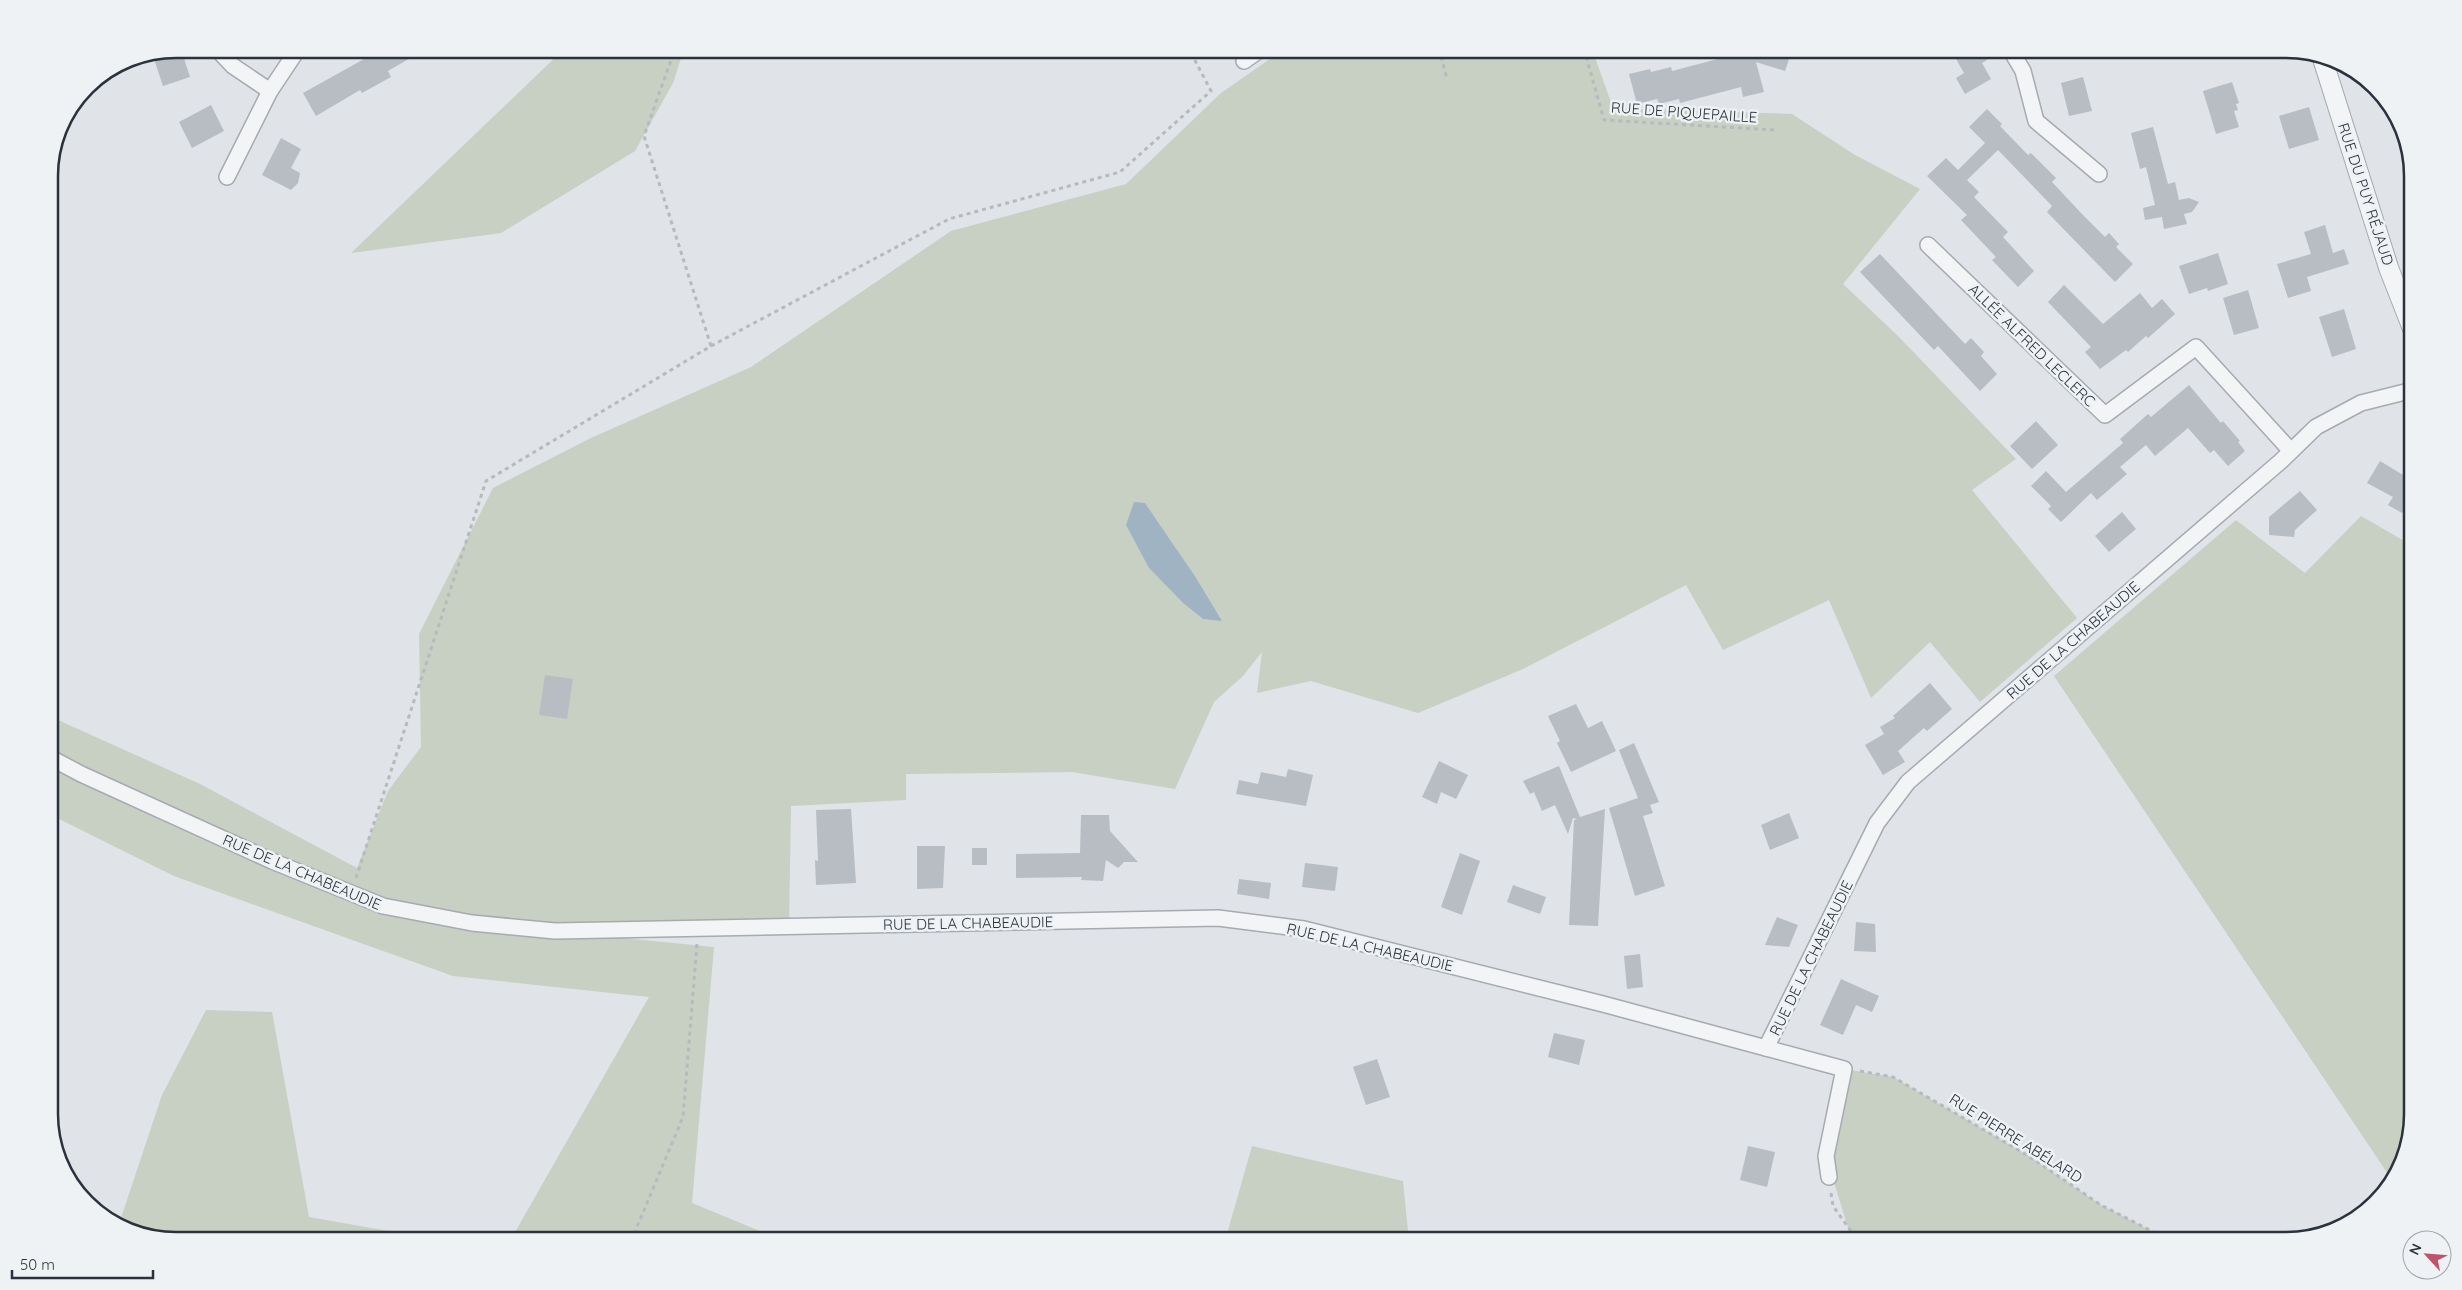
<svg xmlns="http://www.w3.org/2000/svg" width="2462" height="1290" viewBox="0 0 2462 1290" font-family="Quicksand,sans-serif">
<rect width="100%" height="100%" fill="#e0e3e7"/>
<!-- green -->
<g fill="#c7d0c2" fill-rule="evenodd">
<polygon points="564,49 684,49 673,83 635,151 501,233 351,253"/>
<path d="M 1284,49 L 1592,49 L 1613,108 L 1792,114 L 1855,155 L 1920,189 L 1843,284 L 1899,337 L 2016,459 L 1972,490 L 2077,618 L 1980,702 L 1930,642 L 1871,698 L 1829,600 L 1723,650 L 1686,585 L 1523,669 L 1418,713 L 1311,681 L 1257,693 L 1262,652 L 1243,676 L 1214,702 L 1175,789 L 1072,772 L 906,774 L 906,800 L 791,806 L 789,927 L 561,932 L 714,947 L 692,1203 L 784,1241 L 510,1241 L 649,997 L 453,976 L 174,876 L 49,814 L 49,716 L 200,784 L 357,868 L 388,791 L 421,747 L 419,634 L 493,488 L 591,438 L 751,367 L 951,231 L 1126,184 L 1221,93 ZM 1145,503 L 1195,576 L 1221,620 L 1203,619 L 1183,603 L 1149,568 Z"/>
<polygon points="2361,516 2413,546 2413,1115 2400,1171 2392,1180 2054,676 2236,520 2305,573"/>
<polygon points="206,1010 272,1012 309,1217 445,1241 175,1241 118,1227 162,1095"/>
<polygon points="1844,1069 1893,1077 2027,1155 2101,1205 2171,1241 1852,1241 1826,1156"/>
<polygon points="1252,1146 1403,1181 1409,1241 1225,1241"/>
<polygon points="923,1234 1081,1241 844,1241"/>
</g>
<!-- water -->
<polygon fill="#9fb3c3" points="1134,502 1145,503 1195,576 1222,621 1203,619 1183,603 1149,568 1126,525"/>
<!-- building -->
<g fill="#b8bdc4">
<polygon points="175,49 181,49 190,77 163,86 152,53"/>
<polygon points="382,49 426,49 388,71 391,77 362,93 360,90 316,116 303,93"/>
<polygon points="1725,49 1790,49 1788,56 1790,56 1785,71 1756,62 1764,92 1743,97 1741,87 1680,103 1679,99 1659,104 1657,99 1637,104 1629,74 1650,69 1651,72 1671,67 1672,71 1733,55 1724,52"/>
<polygon points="1973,49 1980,49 1987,60 1982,63 1991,79 1965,94 1956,78 1964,73 1956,59"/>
<polygon points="2083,77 2092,111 2069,116 2061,83"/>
<polygon points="2232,82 2239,103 2236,104 2238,110 2234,111 2239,127 2216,134 2203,91"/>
<polygon points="211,105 224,131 192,148 179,122"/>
<polygon points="2309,107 2319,140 2289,149 2279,116"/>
<polygon points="1987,109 2002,124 2000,126 2028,155 2031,153 2056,178 2052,182 2082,214 2105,237 2109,233 2119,244 2116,247 2133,264 2115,282 2047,212 2052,206 1998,150 1967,180 1979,192 1974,197 2008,232 2003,237 2034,271 2018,287 1992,260 1996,257 1961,220 1967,215 1927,176 1946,158 1958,170 1985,143 1969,127"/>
<polygon points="2153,127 2168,184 2175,182 2179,200 2189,198 2199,202 2192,212 2184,214 2187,224 2164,229 2162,217 2145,220 2143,208 2155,205 2146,167 2140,169 2131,133"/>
<polygon points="281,138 301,149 291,168 300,173 298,183 291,190 262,175"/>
<polygon points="2325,225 2333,253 2344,249 2349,264 2307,277 2311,291 2288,298 2277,264 2311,254 2304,232"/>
<polygon points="2218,253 2228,284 2208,291 2207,288 2189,294 2179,266"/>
<polygon points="1880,254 1965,344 1971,338 1984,352 1981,356 1997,374 1980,391 1938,346 1934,350 1860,272"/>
<polygon points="2064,285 2103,324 2140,293 2152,308 2162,299 2175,314 2148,338 2146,336 2128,352 2126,350 2100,369 2085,352 2091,347 2048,302"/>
<polygon points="2248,290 2259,328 2234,335 2223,298"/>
<polygon points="2344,309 2356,349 2332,357 2319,317"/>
<polygon points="2189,385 2221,423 2223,421 2240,441 2238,442 2245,451 2228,466 2214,450 2210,453 2188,428 2155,456 2146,445 2120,467 2127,474 2097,500 2091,493 2061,522 2048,509 2051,506 2031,486 2046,471 2066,492 2123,443 2120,439 2148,414 2151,417"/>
<polygon points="2036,421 2058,445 2032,469 2010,446"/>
<polygon points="2380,461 2413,481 2413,493 2402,513 2388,505 2393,497 2367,483"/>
<polygon points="2300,491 2317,510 2295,530 2294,537 2269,535 2269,517"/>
<polygon points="2122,512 2136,529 2109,552 2095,536"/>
<polygon points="545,675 573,679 567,719 539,715"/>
<polygon points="1930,683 1952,709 1927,731 1924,728 1898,751 1905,762 1883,775 1865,745 1884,734 1880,727 1895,718 1893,716"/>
<polygon points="1576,704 1588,728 1602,721 1616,751 1571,772 1557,743 1560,741 1548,716"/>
<polygon points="1634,743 1659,802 1650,805 1653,813 1643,816 1665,886 1635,896 1609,808 1638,798 1619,750"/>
<polygon points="1439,761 1468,775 1456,799 1441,792 1437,804 1422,797"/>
<polygon points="1559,766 1580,817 1605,809 1598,926 1569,925 1574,820 1577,819 1573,818 1568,834 1555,805 1542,811 1534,792 1530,794 1523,781"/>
<polygon points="1288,769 1313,775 1306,806 1236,794 1239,780 1258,784 1261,772 1286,777"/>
<polygon points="851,809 856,883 816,885 815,860 818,861 816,810"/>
<polygon points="1789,813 1799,838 1770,850 1761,825"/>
<polygon points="1081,815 1109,815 1110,831 1138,862 1124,862 1118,868 1106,860 1103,881 1081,880 1082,877 1016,878 1016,854 1080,853"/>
<polygon points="917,846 945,846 943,888 917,889"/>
<rect x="972" y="848" width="15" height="17"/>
<polygon points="1460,853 1480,861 1462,915 1441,907"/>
<polygon points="1305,863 1338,867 1335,891 1302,887"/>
<polygon points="1239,879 1271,883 1269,899 1237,894"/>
<polygon points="1513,885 1546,897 1540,914 1507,902"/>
<polygon points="1777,917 1798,925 1789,947 1765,945"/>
<polygon points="1856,922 1875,924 1876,952 1854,951"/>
<polygon points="1640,954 1643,987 1627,989 1624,956"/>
<polygon points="1841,979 1879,996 1872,1012 1856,1005 1843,1035 1820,1025"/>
<polygon points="1554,1033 1585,1040 1579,1065 1548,1057"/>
<polygon points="1377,1059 1390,1097 1366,1105 1353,1067"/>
<polygon points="1748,1146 1775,1152 1767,1187 1740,1180"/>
</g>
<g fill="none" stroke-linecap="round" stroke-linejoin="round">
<!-- minor casing -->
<g stroke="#a6aab1" stroke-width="18">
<g id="minor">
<polyline points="217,49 233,66 270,91"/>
<polyline points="2010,49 2023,71 2036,121 2099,174"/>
<polyline points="1244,61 1261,49"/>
<polyline points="227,177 270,91 298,49"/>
<polyline points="1928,245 2105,415 2196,347 2290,450"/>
<polyline points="49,757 81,774 272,861 383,906 472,923 555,931 1218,918 1304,929 1603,1004 1766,1048 1877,823 1908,782 2281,461 2316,427 2361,403 2413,390"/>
<polyline points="1766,1048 1844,1069 1826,1156 1829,1177"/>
</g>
</g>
<!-- tertiary casing -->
<g stroke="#a6aab1" stroke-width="21">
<polyline id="tertiary" points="2322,57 2389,269 2413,330"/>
</g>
<!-- path -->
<g stroke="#b6babe" stroke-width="3" stroke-dasharray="4 4" stroke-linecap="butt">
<polyline points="1439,49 1447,79"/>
<polyline points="1584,49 1604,120 1775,130"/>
<polyline points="711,346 949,219 1120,172 1211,91 1189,49"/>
<polyline points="356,878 486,481 711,346 644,136 675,49"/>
<polyline points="1860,1071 1893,1077 2027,1155 2101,1205 2171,1241"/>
<polyline points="1831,1193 1833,1206 1858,1241"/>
<polyline points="631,1241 683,1117 697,944"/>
</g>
<!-- minor -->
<use href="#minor" stroke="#f2f4f6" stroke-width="15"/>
<!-- tertiary -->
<use href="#tertiary" stroke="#f2f4f6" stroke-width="19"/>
</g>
<g text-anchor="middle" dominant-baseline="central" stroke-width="5" stroke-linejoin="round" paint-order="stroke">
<!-- street labels -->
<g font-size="15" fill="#2b323d" stroke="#eff2f5">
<text transform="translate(1684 112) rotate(4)">RUE DE PIQUEPAILLE</text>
<text transform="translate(2366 194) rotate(72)">RUE DU PUY RÉJAUD</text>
<text transform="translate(2032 345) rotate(44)">ALLÉE ALFRED LECLERC</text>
<text transform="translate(2073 640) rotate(-41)">RUE DE LA CHABEAUDIE</text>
<text transform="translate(302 872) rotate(23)">RUE DE LA CHABEAUDIE</text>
<text transform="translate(968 923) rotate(-1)">RUE DE LA CHABEAUDIE</text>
<text transform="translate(1370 947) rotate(13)">RUE DE LA CHABEAUDIE</text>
<text transform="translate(1811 958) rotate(-64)">RUE DE LA CHABEAUDIE</text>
<text transform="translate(2016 1138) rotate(32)">RUE PIERRE ABÉLARD</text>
</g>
</g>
<!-- crop -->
<path d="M0 0H2462V1290H0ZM176 58H2286A118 118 0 0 1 2404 176V1114A118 118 0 0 1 2286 1232H176A118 118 0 0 1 58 1114V176A118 118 0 0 1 176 58Z" fill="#eff2f5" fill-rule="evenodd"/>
<path fill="none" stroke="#2b323d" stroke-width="2.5" d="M176 58H2286A118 118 0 0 1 2404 176V1114A118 118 0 0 1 2286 1232H176A118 118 0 0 1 58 1114V176A118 118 0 0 1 176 58Z"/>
<!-- north arrow -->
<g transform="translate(2427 1255) rotate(296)"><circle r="24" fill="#eff2f5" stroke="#a1a5ab"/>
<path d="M0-4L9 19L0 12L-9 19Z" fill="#bf5369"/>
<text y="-8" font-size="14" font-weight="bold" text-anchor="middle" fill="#2b323d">N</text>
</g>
<!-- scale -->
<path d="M12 1270v8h141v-8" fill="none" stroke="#2b323d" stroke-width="2.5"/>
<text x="20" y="1270" font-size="15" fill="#2b323d" stroke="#eff2f5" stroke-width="4" paint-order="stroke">50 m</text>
</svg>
